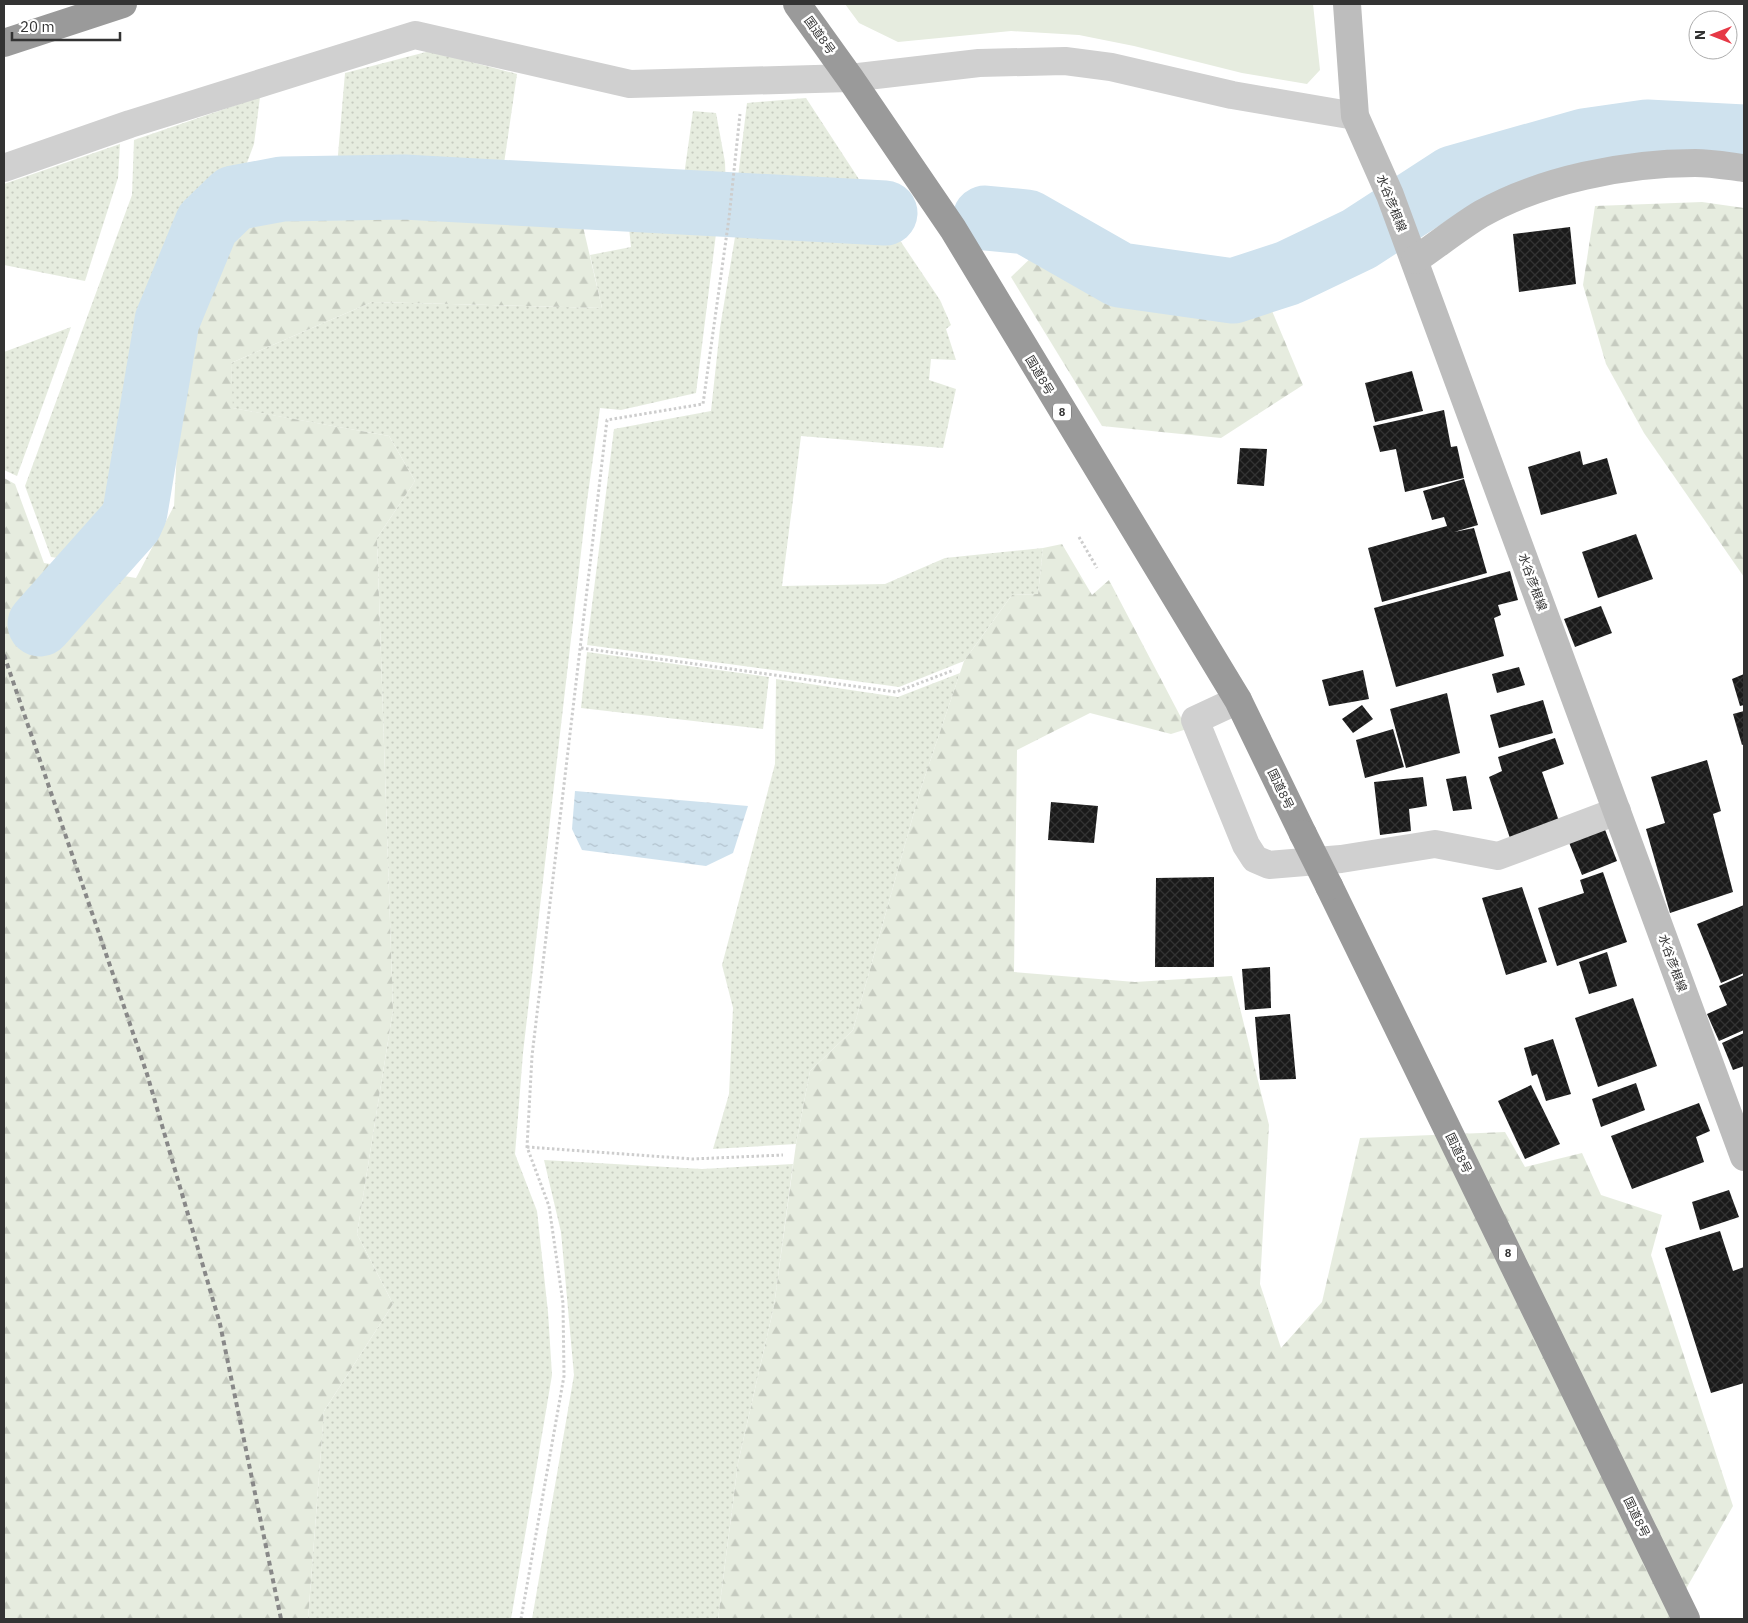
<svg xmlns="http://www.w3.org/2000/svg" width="1748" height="1623" viewBox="0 0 1748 1623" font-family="'IBM Plex Sans','Noto Sans JP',sans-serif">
<defs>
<pattern id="grass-dots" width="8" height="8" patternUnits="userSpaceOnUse" patternTransform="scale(1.25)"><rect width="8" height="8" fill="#e6ecdf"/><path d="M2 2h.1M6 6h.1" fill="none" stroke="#c6cbc0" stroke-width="1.8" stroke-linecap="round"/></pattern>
<pattern id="forest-firs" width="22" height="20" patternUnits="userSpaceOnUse" patternTransform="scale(1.25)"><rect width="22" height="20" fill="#e6ecdf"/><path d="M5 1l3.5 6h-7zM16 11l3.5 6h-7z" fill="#c6cbc0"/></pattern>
<pattern id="water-ripples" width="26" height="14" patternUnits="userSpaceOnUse" patternTransform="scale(1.25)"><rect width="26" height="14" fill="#cfe2ee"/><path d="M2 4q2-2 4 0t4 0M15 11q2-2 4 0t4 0" fill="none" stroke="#b2c2cd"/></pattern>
<pattern id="building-cross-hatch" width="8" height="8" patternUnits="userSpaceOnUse" patternTransform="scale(1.25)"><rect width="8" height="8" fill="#1a1a1a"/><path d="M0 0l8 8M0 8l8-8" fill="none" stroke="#333"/></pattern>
</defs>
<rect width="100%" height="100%" fill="#fff"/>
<!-- grass -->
<g fill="url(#grass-dots)">
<polygon points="430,51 517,74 501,184 336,178 345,73"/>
<polygon points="260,97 254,144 239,184 225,188 197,216 157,322 122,511 79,561 51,557 25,486 132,195 134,140"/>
<polygon points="806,98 866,190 852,191 857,202 736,194 747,103"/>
<polygon points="693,111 716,113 725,162 726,193 682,190"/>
<polygon points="120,144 118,178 85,281 4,265 4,184"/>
<polygon points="627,208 718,218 696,393 621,410 600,408 587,501 523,1053 515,1154 537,1211 548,1312 552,1375 511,1619 308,1619 324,1411 393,1304 357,1234 393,1010 377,538 415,481 389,436 232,408 231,363 372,302 602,308 590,255 631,247"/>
<polygon points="738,219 891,227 940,300 951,325 946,329 956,360 931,359 929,380 956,389 943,448 801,436 782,586 885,584 945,558 1043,548 1038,594 1012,595 964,661 899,687 587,645 614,429 711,411 720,328"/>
<polygon points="71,327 17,476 4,470 4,352"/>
<polygon points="587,652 769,677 763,729 581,708"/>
<polygon points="960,673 920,791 853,1030 810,1071 796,1144 713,1149 729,1094 733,1008 722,965 775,764 776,679 898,697"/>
<polygon points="544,1160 702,1169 793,1164 774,1306 738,1463 718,1619 532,1619 574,1375 561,1232"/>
</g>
<!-- forest -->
<g fill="url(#forest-firs)">
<polygon points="1702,202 1744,208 1744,577 1644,433 1606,364 1583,285 1595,206"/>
<polygon points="375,207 581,218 602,308 372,302 231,363 233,408 389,436 415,481 377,538 393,1010 357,1234 393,1304 324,1411 308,1619 4,1619 4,478 15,484 44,563 136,578 174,506 183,341 229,239 244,218 274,212"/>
<polygon points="1037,252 1262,287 1303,385 1221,438 1102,426 1011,277"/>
<polygon points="1062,544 1092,595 1109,580 1187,729 1171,734 1090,713 1017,750 1014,972 1135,982 1232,976 1269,1125 1260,1284 1281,1348 1322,1302 1360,1138 1505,1132 1525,1167 1582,1153 1601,1195 1662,1215 1651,1255 1733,1506 1669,1619 718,1619 738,1463 774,1306 796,1144 810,1071 853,1030 920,791 964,661 1012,595 1038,594 1043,548"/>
</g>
<!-- garden -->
<polygon fill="#e6ecdf" points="845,4 1313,4 1320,70 1307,84 1242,73 1134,46 1079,35 1011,31 898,42 859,23"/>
<!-- water -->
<polygon fill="url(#water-ripples)" points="575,791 748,806 733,853 706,866 582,850 572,829"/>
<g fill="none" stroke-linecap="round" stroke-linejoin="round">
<!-- river -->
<g stroke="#cfe2ee" stroke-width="65">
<polyline points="985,218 1027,222 1120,275 1233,291 1288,273 1359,239 1453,178 1584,141 1647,132 1744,137"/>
<polyline points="40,624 130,523 135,512 167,321 207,224 234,198 282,189 404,187 885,213"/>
</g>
</g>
<!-- building -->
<g fill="url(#building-cross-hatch)">
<polygon points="1570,227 1576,284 1519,292 1513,234"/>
<polygon points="1412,371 1423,411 1375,422 1365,383"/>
<polygon points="1444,410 1451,447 1457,446 1464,478 1405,492 1396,449 1380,452 1373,426"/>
<polygon points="1240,448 1267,449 1264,486 1237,484"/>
<polygon points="1580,451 1583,465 1607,458 1617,494 1541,515 1528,467"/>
<polygon points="1464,479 1478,525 1454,532 1474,528 1487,573 1382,602 1368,548 1447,526 1444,517 1432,520 1423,491"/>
<polygon points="1636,534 1653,579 1598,598 1582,552"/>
<polygon points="1510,571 1518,600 1498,605 1501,615 1494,618 1504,656 1396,687 1374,608"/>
<polygon points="1601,606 1612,633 1575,647 1564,619"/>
<polygon points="1519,667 1525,685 1497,693 1492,674"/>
<polygon points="1363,670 1369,699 1329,706 1322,680"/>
<polygon points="1744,674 1744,705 1740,706 1732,679"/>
<polygon points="1447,693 1460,753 1406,768 1390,709"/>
<polygon points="1543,700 1553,733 1499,748 1490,715"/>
<polygon points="1362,705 1373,719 1353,733 1342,719"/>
<polygon points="1744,711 1744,744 1742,745 1733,714"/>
<polygon points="1393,729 1404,767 1365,778 1356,740"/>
<polygon points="1555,738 1564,764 1542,772 1561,827 1512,844 1489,777 1502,771 1498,757"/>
<polygon points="1707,760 1721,811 1713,814 1733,892 1670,913 1646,829 1665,823 1651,777"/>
<polygon points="1466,776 1472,809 1453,811 1446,779"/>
<polygon points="1423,777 1427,806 1409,809 1411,831 1380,835 1374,782"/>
<polygon points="1051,802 1098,806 1094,843 1048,840"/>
<polygon points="1604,827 1617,861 1582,875 1568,840"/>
<polygon points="1603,872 1627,942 1557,966 1538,908 1584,893 1580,880"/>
<polygon points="1214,877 1214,967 1155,967 1156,878"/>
<polygon points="1522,887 1547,962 1506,975 1482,898"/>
<polygon points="1744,905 1744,973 1721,983 1697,924"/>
<polygon points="1607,952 1617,986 1589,994 1579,962"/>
<polygon points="1270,967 1271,1008 1245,1010 1242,969"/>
<polygon points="1744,975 1744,1030 1719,1041 1707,1014 1727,1005 1719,986"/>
<polygon points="1633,998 1657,1066 1598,1087 1575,1018"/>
<polygon points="1290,1014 1296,1079 1260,1080 1255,1017"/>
<polygon points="1744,1033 1744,1066 1733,1070 1722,1043"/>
<polygon points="1553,1039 1571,1094 1546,1101 1537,1074 1532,1076 1524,1048"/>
<polygon points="1636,1083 1645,1110 1601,1127 1592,1099"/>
<polygon points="1531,1085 1560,1144 1525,1159 1498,1101"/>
<polygon points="1699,1103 1710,1131 1696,1137 1704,1162 1632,1189 1611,1136"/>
<polygon points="1729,1190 1739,1217 1700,1230 1692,1202"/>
<polygon points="1720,1231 1733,1271 1744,1267 1744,1383 1711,1393 1665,1248"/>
</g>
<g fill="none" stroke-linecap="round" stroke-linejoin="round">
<!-- path -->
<g stroke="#cdcdcd" stroke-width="3" stroke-dasharray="2.5 2.5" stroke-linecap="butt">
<polyline points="1079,537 1097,568"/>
<polyline points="581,648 896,692 954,670"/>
<polyline points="527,1147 693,1159 783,1155"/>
<polyline points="521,1619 564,1376 563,1303 549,1206 527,1147 532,1056 607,420 703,404 729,218 740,114"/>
</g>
<!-- street -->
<g stroke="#d0d0d0" stroke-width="28">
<polyline points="4,168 130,124 415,35 630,84 850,78 979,63 1065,61 1111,67 1232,95 1355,116"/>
<polyline points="1238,700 1195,720 1246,845 1255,859 1269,865 1341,859 1435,844 1498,856 1617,811"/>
</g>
<!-- secondary -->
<g stroke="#bdbdbd" stroke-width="28">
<polyline points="1347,4 1355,116 1390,195 1744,1157"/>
<path d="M 1415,260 C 1437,245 1458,228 1481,214 C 1541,180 1626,163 1695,163 C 1711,163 1728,166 1744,168"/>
</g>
<!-- highway -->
<g stroke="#9a9a9a" stroke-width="28">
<polyline points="797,4 850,78 953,229 1238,700 1303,834"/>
<polyline points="4,43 123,4"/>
<polyline points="1329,886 1686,1619"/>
</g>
<!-- rail -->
<polyline stroke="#888" stroke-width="4" stroke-dasharray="5 4" stroke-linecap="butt" points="4,655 147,1074 220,1324 281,1619"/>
<!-- highway-bridge -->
<polyline stroke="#9a9a9a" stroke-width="28" points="1303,834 1329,886"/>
</g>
<g text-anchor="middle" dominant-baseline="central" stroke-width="5" stroke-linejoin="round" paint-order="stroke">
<!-- shield labels -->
<g fill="#fff" stroke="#707070" stroke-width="1">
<rect x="1053" y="403.5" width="18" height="17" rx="4"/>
<rect x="1499" y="1244.5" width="18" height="17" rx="4"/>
</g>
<g font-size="11" font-weight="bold" fill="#333">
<text x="1062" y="412">8</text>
<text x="1508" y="1253">8</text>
</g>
<!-- street labels -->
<g font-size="12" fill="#333" stroke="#fff">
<text transform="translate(820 35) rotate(54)">国道8号</text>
<text transform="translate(1392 203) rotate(68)">水谷彦根線</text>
<text transform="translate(1040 375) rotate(59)">国道8号</text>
<text transform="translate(1533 582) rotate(70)">水谷彦根線</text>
<text transform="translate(1281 789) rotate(64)">国道8号</text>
<text transform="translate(1673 963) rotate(70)">水谷彦根線</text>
<text transform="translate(1459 1153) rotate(64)">国道8号</text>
<text transform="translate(1637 1517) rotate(64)">国道8号</text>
</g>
</g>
<!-- border -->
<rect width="1748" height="1623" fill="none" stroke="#333333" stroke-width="10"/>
<!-- north arrow -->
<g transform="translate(1713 35) rotate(270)"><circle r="24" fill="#ffffff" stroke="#adadad"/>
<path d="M0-4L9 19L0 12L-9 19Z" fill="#e63946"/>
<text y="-8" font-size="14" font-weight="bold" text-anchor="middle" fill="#333333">N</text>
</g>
<!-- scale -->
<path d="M12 32v8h108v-8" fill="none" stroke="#333333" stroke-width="2.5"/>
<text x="20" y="32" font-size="15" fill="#333333" stroke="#ffffff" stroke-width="4" paint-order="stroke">20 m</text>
</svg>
